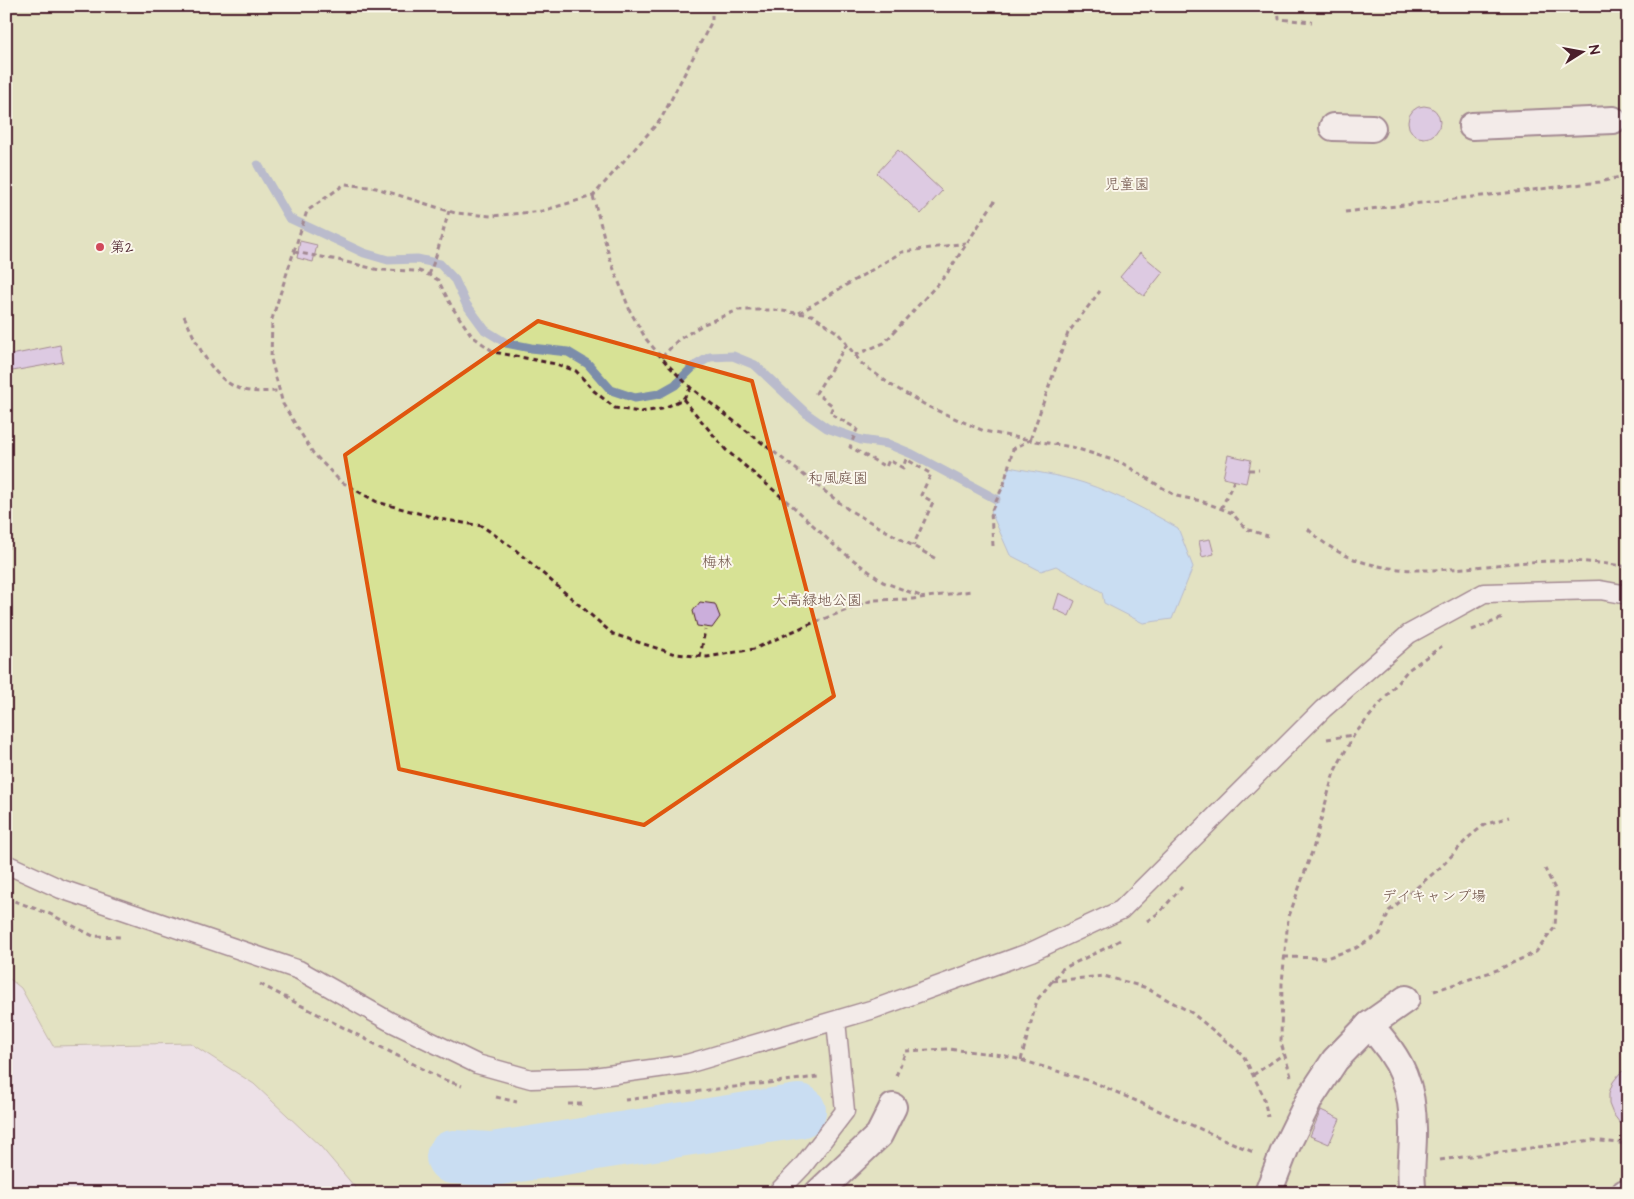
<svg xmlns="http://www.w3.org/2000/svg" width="1634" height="1199" viewBox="0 0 1634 1199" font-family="'Architects Daughter','Klee One',sans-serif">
<rect width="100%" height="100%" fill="#ede1e7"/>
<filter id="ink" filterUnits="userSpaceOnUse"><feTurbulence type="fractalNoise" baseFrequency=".02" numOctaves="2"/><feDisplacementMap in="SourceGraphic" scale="10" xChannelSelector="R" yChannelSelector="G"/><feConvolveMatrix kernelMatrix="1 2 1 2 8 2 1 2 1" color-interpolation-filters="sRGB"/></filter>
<g filter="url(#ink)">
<!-- green -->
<polygon fill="#d7e295" stroke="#908060" points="6,6 1628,6 1628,1193 360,1193 321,1147 254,1084 190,1043 53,1046 21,988 6,976"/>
<!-- water -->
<path fill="#9ed7fe" stroke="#7c8daa" d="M 1009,467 C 1034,472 1059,475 1084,483 C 1117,494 1148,511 1178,528 L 1193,567 L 1172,619 L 1143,623 L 1104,603 L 1102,592 L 1056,566 L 1041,571 L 1010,555 L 991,512 L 1004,484 Z"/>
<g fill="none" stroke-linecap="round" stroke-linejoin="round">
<!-- stream -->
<polyline stroke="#7c8daa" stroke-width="9" points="258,165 289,218 364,253 388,260 417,259 440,264 455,280 466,304 485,330 506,343 531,348 568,352 588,364 611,390 635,398 659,394 675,385 693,367 710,357 733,356 755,365 807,414 827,428 861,440 888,444 912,454 996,499"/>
<!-- river -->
<polyline stroke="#9ed7fe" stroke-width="54" points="453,1157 493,1159 799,1111"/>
</g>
<!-- building -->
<g fill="#cbaedb" stroke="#4a1f2b">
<circle cx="1424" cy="122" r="16"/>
<polygon points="1628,112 1628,125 1613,120"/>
<polygon points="898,150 942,191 921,214 877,173"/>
<polygon points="300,241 317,245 313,262 297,258"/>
<polygon points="1140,253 1163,272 1144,296 1120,277"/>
<polygon points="60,345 63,362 7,372 6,356"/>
<polygon points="1228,455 1251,460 1246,483 1223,478"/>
<polygon points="6,534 10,548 6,549"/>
<polygon points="1210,539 1214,554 1202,557 1199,541"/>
<polygon points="1059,593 1075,601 1069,616 1054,609"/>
<polygon points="700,602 715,604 720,617 712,628 697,626 693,611"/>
<polygon points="1628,1068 1628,1128 1620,1123 1613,1114 1609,1104 1609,1093 1613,1082 1620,1073"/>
<polygon points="1321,1110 1340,1119 1329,1144 1310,1136"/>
</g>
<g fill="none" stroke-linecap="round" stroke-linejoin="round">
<!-- service casing -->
<g stroke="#4a1f2b" stroke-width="21">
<g id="service">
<polyline points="6,864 61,889 299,970 389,1021 477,1064 531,1079 594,1077 687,1064 874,1009 1031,952 1121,910 1323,709 1409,634 1484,593 1600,590 1628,595"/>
<polyline points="777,1193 802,1167 845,1111 836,1021"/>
</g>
</g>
<!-- pedestrian casing -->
<g stroke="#4a1f2b" stroke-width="30">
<g id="pedestrian">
<polyline points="1472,126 1613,120"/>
<polyline points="1333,127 1372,128"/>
<path d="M 1369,1025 C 1402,1059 1414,1087 1413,1135 C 1413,1154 1409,1174 1413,1193"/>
<polyline points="818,1193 879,1135 893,1107"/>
<polyline points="1268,1193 1285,1149 1310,1098 1335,1060 1369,1025 1406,999"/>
<polyline points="1625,1193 1628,1192"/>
</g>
</g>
<!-- path -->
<g stroke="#4a1f2b" stroke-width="3" stroke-dasharray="5 4" stroke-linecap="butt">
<polyline points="712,6 712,21 661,119 593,196 542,211 492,216 455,213 376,188 345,184 307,211 272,319 271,359 283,404 313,453 340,481 377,502 440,519 482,526 512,547 613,634 675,654 707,657 754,649 805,626 873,600 913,599 971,591"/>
<polyline points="1278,6 1279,19 1312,22"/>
<polyline points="593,196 610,259 630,311 646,339 667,364 691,388 849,510 938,560"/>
<polyline points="1345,212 1600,182 1628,175"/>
<polyline points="294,252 338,260 379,270 419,271 429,275 438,280 452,307 472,336 494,352 556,364 576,371 594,391 615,408 640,412 662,409 683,399 691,388"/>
<polyline points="429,275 436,256 449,211"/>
<polyline points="799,313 902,252 966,243"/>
<path d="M 184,316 C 197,343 212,382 244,390 C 255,393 268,391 280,391"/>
<polyline points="847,344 816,393 833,406 830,413 857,429 850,447 886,467 889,460 903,468 906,459 931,474 921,495 933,502 913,546"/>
<polyline points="855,355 884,343 946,275 996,199"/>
<polyline points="662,357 678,340 704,324 738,310 774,310 812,315 838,333 862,364 891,385 929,407 984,431 1030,440 1068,333 1100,291"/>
<polyline points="683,399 726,450 796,509 836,547 883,582 923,597"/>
<polyline points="6,408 8,415 6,450"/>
<polyline points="1249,470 1259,470"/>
<polyline points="1221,509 1234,481"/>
<path d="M 1308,529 C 1368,589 1454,567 1529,562 C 1562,560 1595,561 1628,567"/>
<polyline points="993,546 991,512 1004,484 1013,449 1030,440 1072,447 1122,463 1176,496 1201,501 1232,513 1246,529 1268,536"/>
<polyline points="1472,630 1503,618"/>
<polyline points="700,657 705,630"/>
<polyline points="1327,739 1353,735"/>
<polyline points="6,898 50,914 93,936 123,937"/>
<polyline points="1147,921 1160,912 1182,887"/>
<polyline points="1284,957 1326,958 1356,948 1380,934 1389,911 1442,866 1469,837 1484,825 1509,817"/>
<polyline points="1052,981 1104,976 1144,987 1192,1013 1243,1055 1263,1095 1268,1117"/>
<polyline points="260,984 442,1079 462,1086"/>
<polyline points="1434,991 1497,970 1536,952 1555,927 1557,893 1545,869"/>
<polyline points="1021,1060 1037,1000 1062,969 1110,946 1120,940"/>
<polyline points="1253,1075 1284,1054"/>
<polyline points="896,1076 906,1051 948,1049 1002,1055 1021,1060 1093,1082 1253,1152"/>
<polyline points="1291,1076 1281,1043 1282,983 1288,919 1313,849 1334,772 1354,735 1408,670 1442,646"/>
<polyline points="496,1097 517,1102"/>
<polyline points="625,1100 818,1077"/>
<polyline points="568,1104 584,1104"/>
<polyline points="1440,1160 1592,1140 1628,1144"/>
</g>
<!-- service -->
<use href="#service" stroke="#fbf7ec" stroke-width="18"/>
<!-- pedestrian -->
<use href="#pedestrian" stroke="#fbf7ec" stroke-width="26"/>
</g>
</g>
<!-- marked area -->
<path d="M0 0H1634V1199H0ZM 538,321 L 752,381 L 834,696 L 644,825 L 399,769 L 345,455 Z" fill="#ede1e7" fill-opacity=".55" fill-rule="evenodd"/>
<path fill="none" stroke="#e0560e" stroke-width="4" stroke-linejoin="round" d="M 538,321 L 752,381 L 834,696 L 644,825 L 399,769 L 345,455 Z"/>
<!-- markers -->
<circle fill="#d1495b" stroke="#fbf7ec" stroke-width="2" cx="100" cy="247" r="5"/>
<g text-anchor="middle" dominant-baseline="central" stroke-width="4" stroke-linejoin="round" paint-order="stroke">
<!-- park labels -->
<g font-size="15" fill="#6d5046" stroke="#fbf7ec">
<text x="1127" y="184">児童園</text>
<text x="838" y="478">和風庭園</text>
<text x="717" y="562">梅林</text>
<text x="817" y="600">大高緑地公園</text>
<text x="1434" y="896">デイキャンプ場</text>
</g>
<!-- poi labels -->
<g font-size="15" fill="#4a1f2b" stroke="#fbf7ec" text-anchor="start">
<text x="110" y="247">第2</text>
</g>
</g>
<!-- margin -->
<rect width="1634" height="1199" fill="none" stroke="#fbf7ec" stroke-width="25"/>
<rect x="12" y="12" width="1609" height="1174" fill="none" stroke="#4a1f2b" stroke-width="2" filter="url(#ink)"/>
<!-- north arrow -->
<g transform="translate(1582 52) rotate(79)" stroke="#fbf7ec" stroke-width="4" paint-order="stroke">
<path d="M0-4L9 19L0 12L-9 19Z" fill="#4a1f2b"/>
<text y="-8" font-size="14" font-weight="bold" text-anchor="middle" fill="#4a1f2b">N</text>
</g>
</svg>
